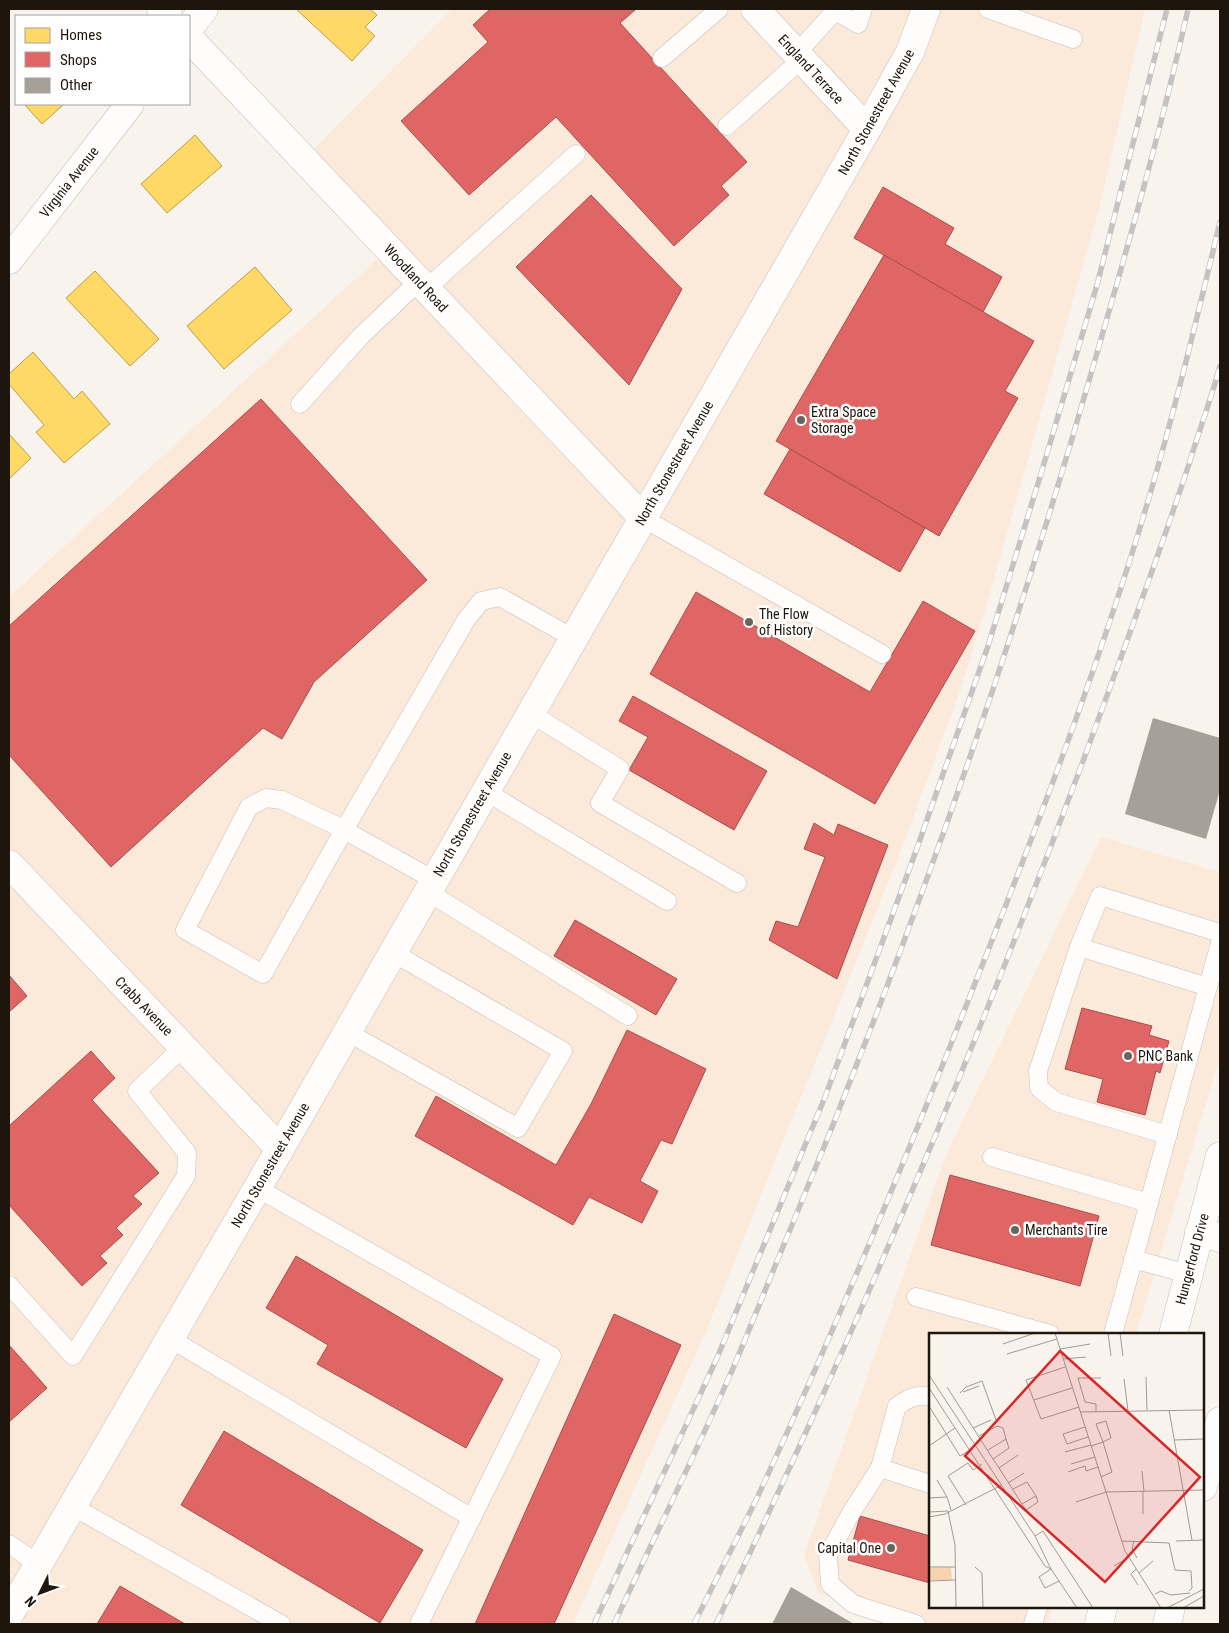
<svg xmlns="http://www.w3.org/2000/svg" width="1229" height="1633" viewBox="0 0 1229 1633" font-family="'Roboto Condensed',sans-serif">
<rect width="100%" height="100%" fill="#f9f3ee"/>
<!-- built -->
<g fill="#fbeada">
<polygon points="452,9 1145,9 1100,205 988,600 960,691 901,851 704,1336 573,1624 9,1624 9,597 388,249 304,159"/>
<polygon points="1101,837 1220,872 1220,1057 1136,1334 930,1334 930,1607 1053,1607 1048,1624 904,1624 818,1593 804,1555 945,1157"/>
</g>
<!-- homes -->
<g fill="#ffd966" stroke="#bc9e4b">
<polygon points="296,9 370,9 377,15 365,27 375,36 352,61"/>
<polygon points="24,104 64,104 42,124"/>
<polygon points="195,135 222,166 167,213 141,184"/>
<polygon points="255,267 292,310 224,369 187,326"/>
<polygon points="95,271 159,339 130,366 66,298"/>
<polygon points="33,352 74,399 82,391 110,424 64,463 36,432 44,425 9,384 9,374"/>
<polygon points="9,434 31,458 9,479"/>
</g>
<!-- shops -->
<g fill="#e06666" stroke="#a64e4b">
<polygon points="490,9 634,9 635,10 620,23 747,162 721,186 729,195 674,246 556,117 469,195 401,121 488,42 473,25"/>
<polygon points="883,187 954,228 945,244 1002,277 983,312 854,238"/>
<polygon points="591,195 682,289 629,385 516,267"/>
<polygon points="884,255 1034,341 1005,391 1018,398 939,536 776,441"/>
<polygon points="261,399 427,580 314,682 282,739 263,728 111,867 9,755 9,626"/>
<polygon points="790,449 925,528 900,572 764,494"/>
<polygon points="696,592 870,692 923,601 975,631 875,804 650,674"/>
<polygon points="633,696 767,771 734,830 629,770 648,737 619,721"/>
<polygon points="814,823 834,835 838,824 888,845 837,979 769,940 776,921 798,927 825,857 804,849"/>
<polygon points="575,920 677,979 656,1015 554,956"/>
<polygon points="9,975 27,996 9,1012"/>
<polygon points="1082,1008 1152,1026 1149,1035 1169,1041 1160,1073 1156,1071 1145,1115 1097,1102 1103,1079 1065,1069"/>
<polygon points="627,1030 706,1069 672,1144 661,1140 640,1181 658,1191 642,1223 589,1197 573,1225 415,1136 436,1096 556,1165 591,1104"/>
<polygon points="91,1051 115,1078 92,1100 159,1173 133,1196 142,1204 116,1228 123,1235 100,1256 107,1263 82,1286 9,1205 9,1126"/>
<polygon points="950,1175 1099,1216 1080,1286 931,1245"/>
<polygon points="296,1256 503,1379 466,1448 317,1364 328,1345 266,1308"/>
<polygon points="614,1314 681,1345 554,1624 475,1624"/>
<polygon points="9,1345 47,1388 9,1422"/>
<polygon points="224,1431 423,1550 380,1623 181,1505"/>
<polygon points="860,1516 930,1536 930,1583 848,1560"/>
<polygon points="120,1586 185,1624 97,1624"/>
</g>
<!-- building -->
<g fill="#a7a099">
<polygon points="1153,718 1220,738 1220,790 1206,839 1125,814"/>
<polygon points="791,1587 854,1624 772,1624"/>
</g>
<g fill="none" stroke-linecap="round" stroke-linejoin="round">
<!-- service casing -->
<g stroke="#c5beb7" stroke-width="19">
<g id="service">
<polyline points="988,9 1073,39"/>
<polyline points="797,53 835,11 858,24 863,9"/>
<polyline points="662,58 719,9"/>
<polyline points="727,126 802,59"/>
<polyline points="426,289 576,154"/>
<polyline points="300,404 361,336 419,281"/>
<polyline points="643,518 882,654"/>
<polyline points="530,713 620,769 600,803 737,883"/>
<polyline points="485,791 667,901"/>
<polyline points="434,880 344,830 339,827 282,800 266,798 249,807 185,930 263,974 344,830 466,620 481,601 500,597 573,638"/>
<polyline points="428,892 628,1016"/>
<polyline points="1079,947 1038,1071 1039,1088 1056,1102 1168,1135"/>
<polyline points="1208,987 1079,947 1100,896 1220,933"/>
<polyline points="347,1032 518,1128 563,1051 392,952"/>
<polyline points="992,1157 1149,1203"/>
<polyline points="257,1188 552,1356 419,1624"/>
<polyline points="1133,1259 1188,1274"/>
<polyline points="9,1285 73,1356 186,1176 187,1153 137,1091 183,1047"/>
<polyline points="916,1297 1050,1334"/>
<polyline points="1113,1334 1220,943"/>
<polyline points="169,1338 472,1518"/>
<path d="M 880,1468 L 897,1406 C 908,1399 917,1393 930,1397"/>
<polyline points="72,1506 281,1624"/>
<polyline points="9,1544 38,1564"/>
<polyline points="916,1624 853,1604 830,1584 828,1555 851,1513 880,1468 930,1484"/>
<polyline points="1033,1624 1038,1607"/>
</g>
</g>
<!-- minor casing -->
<g stroke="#c5beb7" stroke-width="29">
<g id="minor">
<polyline points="161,9 168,16"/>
<polyline points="755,9 867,129"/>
<polyline points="189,28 204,9"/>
<polyline points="189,38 643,518"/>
<polyline points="9,260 130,104"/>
<polyline points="9,864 280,1149"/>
<polyline points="9,1615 280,1149 867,129 910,52 926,9"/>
</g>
</g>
<!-- tertiary casing -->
<g stroke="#c5beb7" stroke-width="29">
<polyline id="tertiary" points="1199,1232 1220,1238"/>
</g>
<!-- primary casing -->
<g stroke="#c5beb7" stroke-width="29">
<g id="primary">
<polyline points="1173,1334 1220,1156"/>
<polyline points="1203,1487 1220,1421"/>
<polyline points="1099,1624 1103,1607"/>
<polyline points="1167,1624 1171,1607"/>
</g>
</g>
<!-- service -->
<use href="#service" stroke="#fefdfc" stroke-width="18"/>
<!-- minor -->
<use href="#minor" stroke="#fefdfc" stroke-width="28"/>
<!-- tertiary -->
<use href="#tertiary" stroke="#fefdfc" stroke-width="28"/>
<!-- primary -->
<use href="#primary" stroke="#fefdfc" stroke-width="28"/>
<!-- rail casing -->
<g stroke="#c4c3c1" stroke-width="5.5">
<g id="rail">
<polyline points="594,1624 717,1358 825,1097 916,851 988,646 1040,477 1097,285 1167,9"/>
<path d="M 614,1624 C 654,1538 696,1453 734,1366 C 753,1321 771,1275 790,1230 C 905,954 1005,672 1088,384 C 1124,260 1160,135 1188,9"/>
<path d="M 694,1624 C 715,1581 737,1539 758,1496 C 834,1332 904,1164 970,996 C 1032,840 1093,682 1142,521 C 1172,423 1196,322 1220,222"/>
<path d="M 716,1624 C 853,1340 976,1049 1086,753 C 1121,657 1157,561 1189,464 C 1199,431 1211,399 1220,366"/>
</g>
</g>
<!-- rail -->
<use href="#rail" stroke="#fff" stroke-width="4" stroke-dasharray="11" stroke-linecap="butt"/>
</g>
<!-- markers -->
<g fill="#6b635b" stroke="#fff" stroke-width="2">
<circle cx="801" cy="420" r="5"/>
<circle cx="749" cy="622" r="5"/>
<circle cx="1128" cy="1056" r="5"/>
<circle cx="1015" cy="1230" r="5"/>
<circle cx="891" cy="1548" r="5"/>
</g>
<g text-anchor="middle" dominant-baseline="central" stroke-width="5" stroke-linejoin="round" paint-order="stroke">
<!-- street labels -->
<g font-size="14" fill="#1e150c" stroke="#fff">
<text transform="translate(811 69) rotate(47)">England Terrace</text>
<text transform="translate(876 112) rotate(-61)">North Stonestreet Avenue</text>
<text transform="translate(69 182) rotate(-52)">Virginia Avenue</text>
<text transform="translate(416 278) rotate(47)">Woodland Road</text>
<text transform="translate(674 463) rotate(-60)">North Stonestreet Avenue</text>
<text transform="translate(472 814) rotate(-60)">North Stonestreet Avenue</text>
<text transform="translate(144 1006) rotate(46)">Crabb Avenue</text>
<text transform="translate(270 1165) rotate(-60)">North Stonestreet Avenue</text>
<text transform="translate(1192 1259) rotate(-75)">Hungerford Drive</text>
</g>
<!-- poi labels -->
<g font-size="14" fill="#1e150c" stroke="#fff" text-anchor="start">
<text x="811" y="412">Extra Space<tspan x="811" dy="16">Storage</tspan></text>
<text x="759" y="614">The Flow<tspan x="759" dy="16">of History</tspan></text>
<text x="1138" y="1056">PNC Bank</text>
<text x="1025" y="1230">Merchants Tire</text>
<text x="881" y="1548" text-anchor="end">Capital One</text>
</g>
</g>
<!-- overview -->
<g transform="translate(929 1333)">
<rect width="275" height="275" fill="#f9f3ee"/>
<path d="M 22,234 L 23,247 L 0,247 L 0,235 Z" fill="#f8d3ae"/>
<path fill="none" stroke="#a19a94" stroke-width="1" d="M 126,0 L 196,218 L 232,275M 179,0 L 182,23M 191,0 L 194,23M 74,11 L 106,0M 131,16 L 161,11M 78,21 L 128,6M 134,26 L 157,24M 136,34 L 97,47 L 112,86 L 150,74M 0,42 L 106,203 L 122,236M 217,44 L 218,77M 195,46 L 199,78M 18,54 L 64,126 L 70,135 L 93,171 L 97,177 L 109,169 L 107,163 L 93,171M 0,55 L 116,233 L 122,236 L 148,275M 34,59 L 50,53M 31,60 L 37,54 L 53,48 L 67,87M 105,67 L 143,55M 0,73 L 31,123 L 41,117M 240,77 L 263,207M 151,79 L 275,77M 167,79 L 167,71 L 156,69 L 149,45 L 172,45M 156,94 L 134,101 L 138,111 L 159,104M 44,95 L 62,87M 50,103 L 68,93 L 74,95 L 77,106 L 59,117M 245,107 L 275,106M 0,113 L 26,95M 162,113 L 174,109 L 182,105 L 177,88 L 167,91 L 174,109 L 182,136 L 183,139 L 172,144M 136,119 L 162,112M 64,126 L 80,115 L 77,106M 142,131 L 166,124M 70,135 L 89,122M 213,138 L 215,158M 139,139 L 156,133 L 157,138 L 169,134M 8,147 L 18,164M 79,150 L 95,140M 84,156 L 98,149 L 107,163M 0,165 L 18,164 L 22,177M 147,169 L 177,159 L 275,157M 37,172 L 19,143 L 39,130 L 44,137 L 53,131M 19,178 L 26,212 L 27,275M 0,179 L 19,178M 214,181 L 214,158M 0,184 L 16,181 L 73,152M 106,203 L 114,198 L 164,275M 193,208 L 240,210 L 246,237 L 262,238 L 263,255 L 260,258M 205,208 L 203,216 L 208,225M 247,208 L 275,207M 185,233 L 200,224M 0,234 L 26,234M 46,234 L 53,240 L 54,275M 122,236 L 110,244 L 116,255 L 130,248M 207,236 L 202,241 L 209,252M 210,240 L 224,228M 0,248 L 27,247M 226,261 L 232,258 L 242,262 L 261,260M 238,275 L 275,256M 254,275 L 275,263"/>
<path fill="#d62828" fill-opacity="0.15" stroke="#d62828" stroke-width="2.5" d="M 131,18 L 271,144 L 176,249 L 36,123 Z"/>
<rect width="275" height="275" fill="none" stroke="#1e150c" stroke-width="2.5"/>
</g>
<!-- border -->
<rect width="1229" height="1633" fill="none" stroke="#1e150c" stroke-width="20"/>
<!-- legend -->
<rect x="15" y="15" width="175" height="90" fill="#ffffff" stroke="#a5a19e"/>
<rect x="25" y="28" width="25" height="15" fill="#ffd966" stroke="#a5a19e"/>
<text x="60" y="40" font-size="15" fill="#1e150c">Homes</text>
<rect x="25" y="52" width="25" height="15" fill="#e06666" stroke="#a5a19e"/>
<text x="60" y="65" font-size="15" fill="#1e150c">Shops</text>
<rect x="25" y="78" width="25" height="15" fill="#a7a099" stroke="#a5a19e"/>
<text x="60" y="90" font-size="15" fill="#1e150c">Other</text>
<!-- north arrow -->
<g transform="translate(40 1593) rotate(228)" stroke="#ffffff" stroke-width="4" paint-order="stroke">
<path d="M0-4L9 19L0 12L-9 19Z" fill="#1e150c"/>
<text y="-8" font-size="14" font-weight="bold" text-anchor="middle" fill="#1e150c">N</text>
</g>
</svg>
